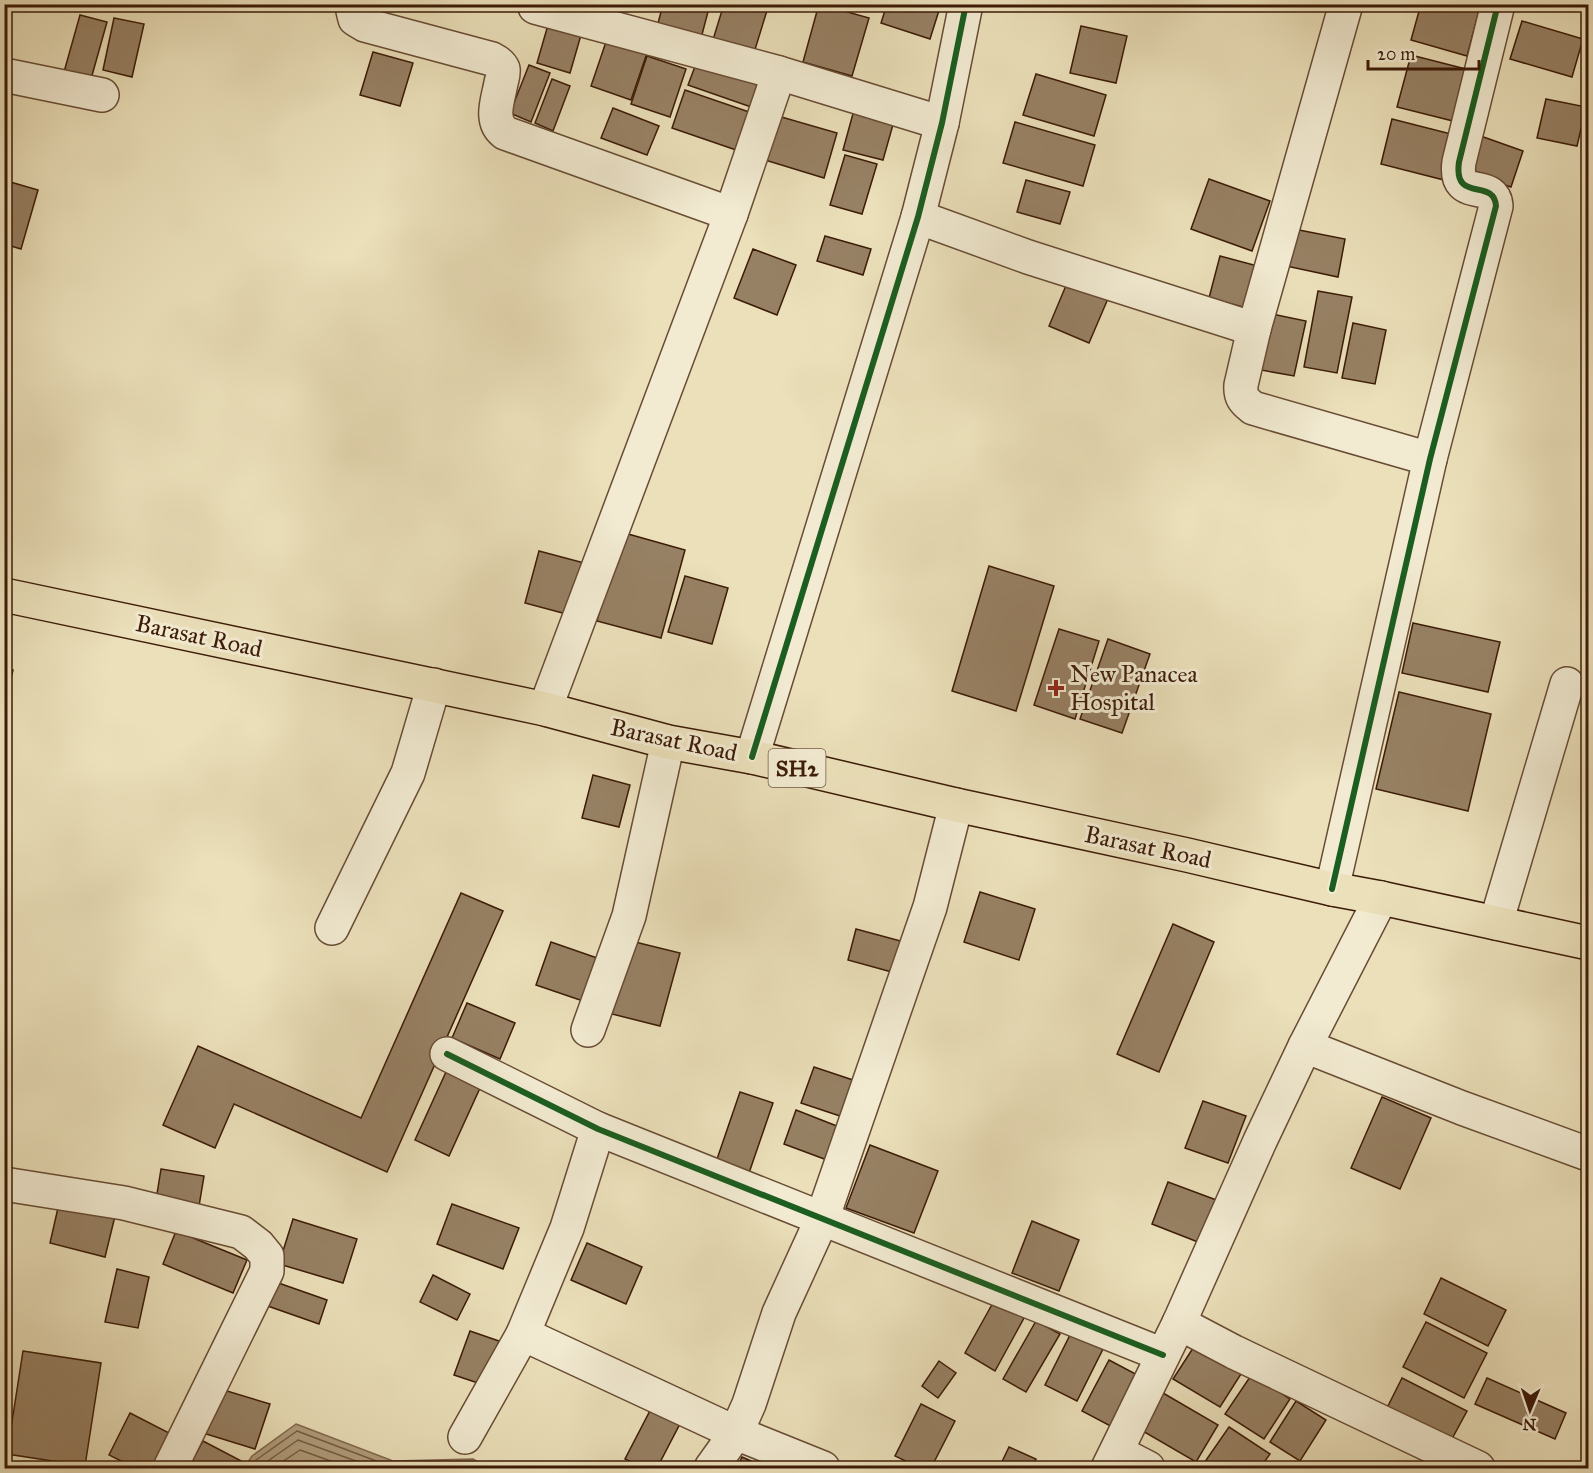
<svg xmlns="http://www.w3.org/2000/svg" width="1593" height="1473" viewBox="0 0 1593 1473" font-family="'IM FELL Great Primer',serif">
<rect width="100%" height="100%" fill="#ebe0ba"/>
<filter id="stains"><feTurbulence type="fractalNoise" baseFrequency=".00333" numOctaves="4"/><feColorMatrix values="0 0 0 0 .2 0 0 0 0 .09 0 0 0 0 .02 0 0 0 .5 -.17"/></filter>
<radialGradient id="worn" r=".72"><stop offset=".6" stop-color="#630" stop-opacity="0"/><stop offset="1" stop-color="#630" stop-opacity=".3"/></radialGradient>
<!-- water -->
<polygon fill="#b09d7d" stroke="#82694e" stroke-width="1.5" points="296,1424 393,1461 473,1459 489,1468 244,1468 252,1456"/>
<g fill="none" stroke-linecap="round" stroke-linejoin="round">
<!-- shore -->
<g stroke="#765c42" stroke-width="1.5">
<polyline points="251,1468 256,1460 297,1431 392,1467 471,1465 477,1468"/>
<polyline points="260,1468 262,1465 298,1440 375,1468"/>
<polyline points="273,1468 300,1450 350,1468"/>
</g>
</g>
<!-- building -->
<g fill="#978164" stroke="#3c1b07" stroke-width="1.5">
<polygon points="663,4 710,4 699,46 655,35"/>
<polygon points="724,4 769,4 753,56 712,43"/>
<polygon points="819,4 869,18 852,76 803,62"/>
<polygon points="887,4 941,4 930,39 881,23"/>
<polygon points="1421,4 1456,4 1479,11 1467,56 1411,40"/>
<polygon points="80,15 107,22 91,79 64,72"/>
<polygon points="114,18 144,24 132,77 103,70"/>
<polygon points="550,18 583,28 570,73 537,63"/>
<polygon points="1522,21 1583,39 1572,77 1510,59"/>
<polygon points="1081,26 1127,36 1116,83 1070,73"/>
<polygon points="607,39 647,53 631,100 591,86"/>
<polygon points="373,52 413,63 400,106 360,95"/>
<polygon points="1411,55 1470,70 1457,122 1397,107"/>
<polygon points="647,56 686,69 670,117 631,104"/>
<polygon points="699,56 764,78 754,108 688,85"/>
<polygon points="529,65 550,73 531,122 510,113"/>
<polygon points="1036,74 1106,95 1094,136 1023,115"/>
<polygon points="552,79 570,86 553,131 535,123"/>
<polygon points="685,90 752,113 739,151 672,128"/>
<polygon points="1546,99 1586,107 1577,146 1537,138"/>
<polygon points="613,108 659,126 647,155 601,138"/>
<polygon points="854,110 894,121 883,160 843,150"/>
<polygon points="778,116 837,133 824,178 765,160"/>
<polygon points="1392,119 1455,135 1444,180 1381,164"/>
<polygon points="1015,122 1095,145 1083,186 1003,163"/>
<polygon points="1475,134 1523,151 1511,187 1462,170"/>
<polygon points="845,155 877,164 862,214 830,205"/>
<polygon points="1209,179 1270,201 1252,251 1191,229"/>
<polygon points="1026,180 1070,192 1060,224 1017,212"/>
<polygon points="7,181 38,190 21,249 4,244 4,190"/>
<polygon points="1294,229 1345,239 1338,277 1286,266"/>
<polygon points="825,236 871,249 863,275 817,261"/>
<polygon points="753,249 796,265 777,315 734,298"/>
<polygon points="1220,256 1265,268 1254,310 1209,298"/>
<polygon points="1070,276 1110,294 1089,343 1049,326"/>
<polygon points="1318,291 1352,297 1337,373 1304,367"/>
<polygon points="1272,314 1306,321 1294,376 1261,370"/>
<polygon points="1353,323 1386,330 1375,384 1342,378"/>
<polygon points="621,532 685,550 661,638 597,621"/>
<polygon points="539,551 588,564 574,616 525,603"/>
<polygon points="989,566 1054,586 1016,711 952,691"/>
<polygon points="685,576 728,588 712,644 668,632"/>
<polygon points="1413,623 1500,642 1488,692 1402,673"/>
<polygon points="1059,629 1099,641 1075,719 1034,705"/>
<polygon points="1108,639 1150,654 1122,733 1080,719"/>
<polygon points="4,668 13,670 4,707"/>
<polygon points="1399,692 1491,714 1468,811 1376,789"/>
<polygon points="593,775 630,785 619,827 582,818"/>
<polygon points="980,892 1035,909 1019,960 964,942"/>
<polygon points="461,893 503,911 387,1172 234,1104 215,1148 163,1125 198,1046 361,1118"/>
<polygon points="1173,924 1214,942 1159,1072 1117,1054"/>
<polygon points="856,929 908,943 899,974 848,960"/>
<polygon points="631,941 680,953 660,1026 612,1014"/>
<polygon points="551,942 600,959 586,1002 536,985"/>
<polygon points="467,1003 515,1023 500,1059 452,1038"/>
<polygon points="814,1067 865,1084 852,1120 801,1103"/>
<polygon points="446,1072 480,1088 449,1156 415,1140"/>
<polygon points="740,1092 773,1103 749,1173 716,1162"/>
<polygon points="1382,1097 1431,1118 1400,1189 1351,1168"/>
<polygon points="1203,1101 1246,1116 1228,1163 1185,1148"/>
<polygon points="796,1110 847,1130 835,1163 784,1144"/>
<polygon points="870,1145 938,1171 914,1233 846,1208"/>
<polygon points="161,1169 204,1176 199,1206 156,1200"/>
<polygon points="1168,1182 1219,1201 1203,1244 1152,1224"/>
<polygon points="60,1199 116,1212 105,1257 50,1243"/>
<polygon points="452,1204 519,1228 503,1269 437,1244"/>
<polygon points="293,1219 357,1239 343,1283 279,1264"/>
<polygon points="1032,1221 1079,1240 1059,1291 1012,1273"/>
<polygon points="176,1231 247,1260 233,1293 163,1264"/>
<polygon points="587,1243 642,1267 626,1304 571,1280"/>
<polygon points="117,1269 149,1277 138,1328 105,1322"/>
<polygon points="433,1275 470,1294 457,1320 420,1302"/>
<polygon points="1441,1278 1506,1310 1488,1346 1424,1314"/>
<polygon points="270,1280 327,1300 319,1324 262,1304"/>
<polygon points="994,1301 1024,1318 995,1371 965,1353"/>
<polygon points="1036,1321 1060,1334 1026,1392 1003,1379"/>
<polygon points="1426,1322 1487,1353 1464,1398 1403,1367"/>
<polygon points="470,1331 499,1341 484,1385 454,1375"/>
<polygon points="1072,1331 1104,1347 1077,1401 1045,1385"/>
<polygon points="1195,1345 1241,1374 1220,1407 1173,1379"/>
<polygon points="23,1351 101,1363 85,1466 7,1454"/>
<polygon points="1109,1360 1145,1379 1118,1430 1082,1411"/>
<polygon points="939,1361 956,1373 938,1398 922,1386"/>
<polygon points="1252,1374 1290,1399 1264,1439 1225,1414"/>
<polygon points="1402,1378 1467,1411 1447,1448 1383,1416"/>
<polygon points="1487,1378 1566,1413 1555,1439 1475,1404"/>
<polygon points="217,1388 270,1404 255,1449 203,1433"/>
<polygon points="1163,1393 1218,1425 1196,1462 1141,1430"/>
<polygon points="1296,1401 1326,1420 1300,1461 1270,1442"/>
<polygon points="654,1403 683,1418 657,1468 644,1468 625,1459"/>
<polygon points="921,1404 955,1421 931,1468 920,1468 895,1456"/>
<polygon points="130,1413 173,1435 156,1468 135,1468 109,1455"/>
<polygon points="1229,1427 1270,1454 1260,1468 1206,1468 1202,1466"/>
<polygon points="203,1441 247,1464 244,1468 188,1468"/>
<polygon points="1009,1447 1036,1459 1031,1468 999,1468"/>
<polygon points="742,1457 767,1468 737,1468"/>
</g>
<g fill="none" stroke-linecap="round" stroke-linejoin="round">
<!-- minor casing -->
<g stroke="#684c34" stroke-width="36">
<g id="minor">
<path d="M 354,4 L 353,11 L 355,19 L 365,25 L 492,59 C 496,61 501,64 503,69 C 504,73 502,79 501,83 C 498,100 489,121 505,133 L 731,214"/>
<path d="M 1346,4 L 1254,329 L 1241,385 C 1240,397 1244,401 1253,408 L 1430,459"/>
<polyline points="535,7 779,73 942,123"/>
<polyline points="4,75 102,95"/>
<polyline points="918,217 1028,257 1254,329"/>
<polyline points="545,709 731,214 779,73"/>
<polyline points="752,757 918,217 942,123 966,4"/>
<path d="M 1332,889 L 1430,459 L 1496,206 C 1494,177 1453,204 1459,162 L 1498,4"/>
<polyline points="1496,923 1567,684"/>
<polyline points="332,928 408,773 434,685"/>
<polyline points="588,1030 629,916 668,742"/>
<polyline points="1305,1046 1462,1108 1588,1154"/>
<polyline points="447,1054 598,1129 1163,1355"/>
<polyline points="4,1184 124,1203 241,1232 258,1245 267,1256 267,1271 170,1468"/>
<polyline points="1179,1323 1234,1352 1478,1468"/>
<polyline points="523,1334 736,1433 823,1468"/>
<polyline points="465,1437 523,1334 567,1228 598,1129"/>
<polyline points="1117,1452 1148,1468"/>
<polyline points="711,1468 736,1433 749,1404 779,1313 822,1219 930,907 956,805"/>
<polyline points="1108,1468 1179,1323 1260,1141 1305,1046 1381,898"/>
</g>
</g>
<!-- primary casing -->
<g stroke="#3c1b07" stroke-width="36">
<polyline id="primary" points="4,595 545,709 668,742 752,757 956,805 1187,855 1332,889 1381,898 1588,943"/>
</g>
<!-- minor -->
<use href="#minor" stroke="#f2ebd2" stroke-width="33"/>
<!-- primary -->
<use href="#primary" stroke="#ebe0ba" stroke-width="33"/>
<!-- cycleway casing -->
<g stroke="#f2ebd2" stroke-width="10">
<g id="cycleway">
<polyline points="752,757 918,217 942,123 966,4"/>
<path d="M 1332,889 L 1430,459 L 1496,206 C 1494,177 1453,204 1459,162 L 1498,4"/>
<polyline points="447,1054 598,1129 1163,1355"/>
</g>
</g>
<!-- cycleway -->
<use href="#cycleway" stroke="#1b5e20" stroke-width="6"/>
</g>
<!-- markers -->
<path fill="#8f2418" stroke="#f2ebd2" stroke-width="2" d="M1053 679h6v6h6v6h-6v6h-6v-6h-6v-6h6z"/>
<g text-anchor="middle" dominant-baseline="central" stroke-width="6" stroke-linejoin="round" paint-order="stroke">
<!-- shield labels -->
<rect fill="#f2ebd2" stroke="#735944" stroke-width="1.5" x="768.5" y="749" width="57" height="38" rx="4.5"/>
<g font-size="22" font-weight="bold" fill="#3c1b07">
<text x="797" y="768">SH2</text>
</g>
<!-- street labels -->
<g font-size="24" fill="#3c1b07" stroke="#f2ebd2">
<text transform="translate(199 636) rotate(12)">Barasat Road</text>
<text transform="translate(674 740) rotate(12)">Barasat Road</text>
<text transform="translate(1148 847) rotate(12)">Barasat Road</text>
</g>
<!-- poi labels -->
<g font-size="24" fill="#3c1b07" stroke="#f2ebd2" text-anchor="start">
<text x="1070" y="674">New Panacea<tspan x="1070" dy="28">Hospital</tspan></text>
</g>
</g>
<!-- margin -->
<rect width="1593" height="1473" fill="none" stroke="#ebe0ba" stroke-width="24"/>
<rect x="6" y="6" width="1581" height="1461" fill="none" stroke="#3c1b07" stroke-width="3"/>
<rect x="12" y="12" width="1569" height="1449" fill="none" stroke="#3c1b07" stroke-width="1.5"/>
<!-- north arrow -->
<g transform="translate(1530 1410) rotate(182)" stroke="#f2ebd2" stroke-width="4.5" paint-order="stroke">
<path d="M0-4.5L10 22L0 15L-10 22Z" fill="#3c1b07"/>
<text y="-9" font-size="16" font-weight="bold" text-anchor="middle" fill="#3c1b07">N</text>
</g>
<!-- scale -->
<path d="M1368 60v9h111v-9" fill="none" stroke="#3c1b07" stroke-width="3"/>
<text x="1377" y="60" font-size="18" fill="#3c1b07" stroke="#f2ebd2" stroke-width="4.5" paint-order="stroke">20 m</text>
<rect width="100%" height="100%" filter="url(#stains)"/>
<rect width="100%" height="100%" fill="url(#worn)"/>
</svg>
